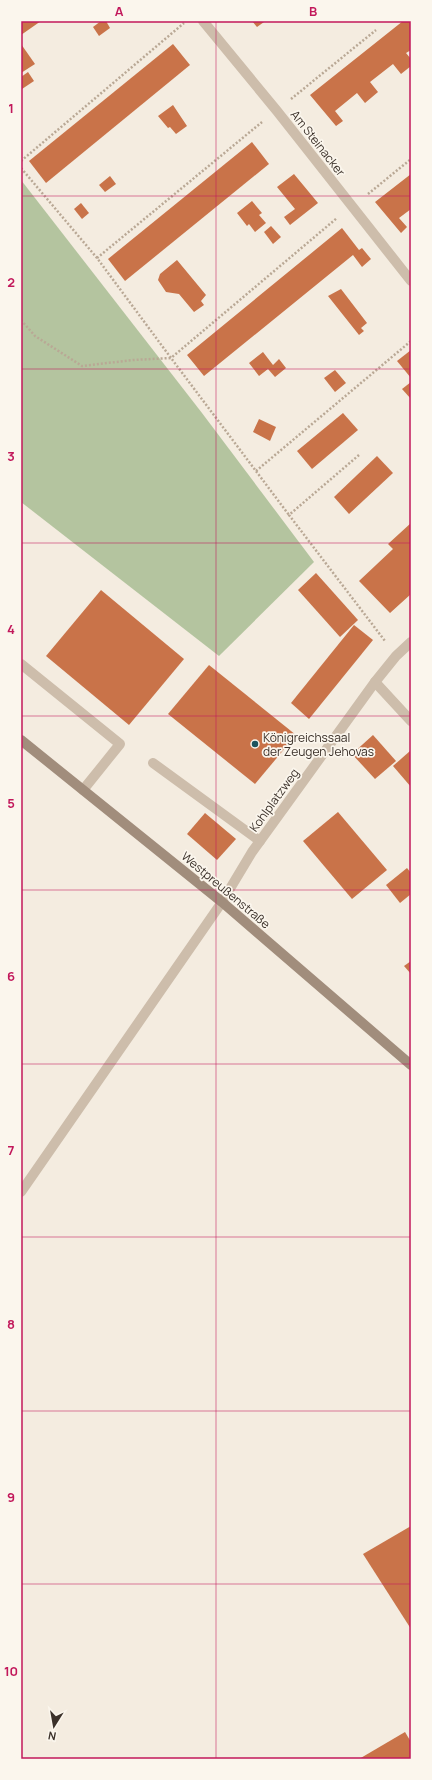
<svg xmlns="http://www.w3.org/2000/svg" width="432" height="1780" viewBox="0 0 432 1780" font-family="Manrope,sans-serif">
<rect width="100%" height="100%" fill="#f4ece0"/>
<!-- green -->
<polygon fill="#b4c49f" points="21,180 202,413 314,562 219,656 21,502"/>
<!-- building -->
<g fill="#c97349">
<polygon points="21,21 41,21 21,35"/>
<polygon points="101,21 106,21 110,28 99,36 93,27"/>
<polygon points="252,21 263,21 264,22 257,27"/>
<polygon points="403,21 411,21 411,50 406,53 411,59 411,66 401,74 393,64 370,82 378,92 365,103 357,93 335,111 343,121 336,126 310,95"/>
<polygon points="21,44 35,64 21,73"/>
<polygon points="173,44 190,65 46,183 29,161"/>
<polygon points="28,72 34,81 22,89 21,77"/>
<polygon points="173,105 187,126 176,134 170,127 168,128 158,116"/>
<polygon points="252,142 269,164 125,281 108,259"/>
<polygon points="294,174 318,203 290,225 284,217 295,209 277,187"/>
<polygon points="411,174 411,209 399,218 407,227 401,233 375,202"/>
<polygon points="110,176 116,184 105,192 99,185"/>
<polygon points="252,201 262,213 259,215 266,223 255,232 249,224 247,226 237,213"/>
<polygon points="81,203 89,213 82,219 74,209"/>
<polygon points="271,226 281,237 273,244 264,232"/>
<polygon points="342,228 359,250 362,248 371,259 362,267 353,255 204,376 187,355"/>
<polygon points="177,260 206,295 201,301 204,305 194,312 179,294 166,292 158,280 160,274"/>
<polygon points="341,289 367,323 361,328 364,331 359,335 328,296"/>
<polygon points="411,350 411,378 397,361"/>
<polygon points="263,352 273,365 279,359 286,368 275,377 268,369 259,376 249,363"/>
<polygon points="335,370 346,383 335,392 324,378"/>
<polygon points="411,382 411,399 402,389"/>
<polygon points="343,413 358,430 312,469 297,451"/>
<polygon points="259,419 276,427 270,441 253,432"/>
<polygon points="377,456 393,473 349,514 334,497"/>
<polygon points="411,523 411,594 390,613 359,581 393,549 388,544"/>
<polygon points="316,573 358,620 340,637 298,590"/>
<polygon points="101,590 184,659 129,725 46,656"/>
<polygon points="354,625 373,640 309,719 291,703"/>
<polygon points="209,665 296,735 255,784 168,714"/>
<polygon points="373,735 396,761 375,779 352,754"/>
<polygon points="410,751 411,752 411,787 393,766"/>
<polygon points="338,812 387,870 352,899 303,841"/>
<polygon points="205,813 236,839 217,860 187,834"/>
<polygon points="407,868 411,873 411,894 400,903 386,885"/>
<polygon points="411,961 411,974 404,966"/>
<polygon points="411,1526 411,1629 363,1554"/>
<polygon points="405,1732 411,1742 411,1759 359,1759"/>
</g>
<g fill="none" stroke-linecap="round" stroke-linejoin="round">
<!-- path -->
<g stroke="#b9a895" stroke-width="2.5" stroke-dasharray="2 2" stroke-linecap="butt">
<polyline points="291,99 376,30"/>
<polyline points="21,161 184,23"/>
<polyline points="21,168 97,258 171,358 337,218"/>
<polyline points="368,194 411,159"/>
<polyline points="97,258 262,122"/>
<polyline points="21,320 35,336 82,366 133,360 171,358 289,515"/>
<polyline points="359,455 289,515 385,641"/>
<polyline points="256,471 411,341"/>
</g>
<!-- lane -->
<g stroke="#cdbdab" stroke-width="10">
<polyline points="21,664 120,744 83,790"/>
<polyline points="375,682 411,721"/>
<polyline points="153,763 260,841"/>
<polyline points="21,1192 222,902"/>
</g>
<!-- street -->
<g stroke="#cdbdab" stroke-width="10">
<polyline points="203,21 277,111 411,281"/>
<polyline points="222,902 252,852 375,682 396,656 411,642"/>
</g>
<!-- secondary -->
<polyline stroke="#a18d7c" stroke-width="10" points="21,740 222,902 411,1065"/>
</g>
<!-- grid -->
<path fill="none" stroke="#c2185b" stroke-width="1" stroke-opacity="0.55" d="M 216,21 L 216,1759M 21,196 L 411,196M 21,369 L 411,369M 21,543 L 411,543M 21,716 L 411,716M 21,890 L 411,890M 21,1064 L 411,1064M 21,1237 L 411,1237M 21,1411 L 411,1411M 21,1584 L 411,1584"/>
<!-- markers -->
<circle fill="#1e545e" stroke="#fbf6ed" stroke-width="1.5" cx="255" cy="744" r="4"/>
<g text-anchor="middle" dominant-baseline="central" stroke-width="3.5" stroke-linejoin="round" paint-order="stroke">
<!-- street labels -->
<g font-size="12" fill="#3b312a" stroke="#fbf6ed">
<text transform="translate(318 143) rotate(52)">Am Steinacker</text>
<text transform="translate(274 800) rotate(-54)">Kohlplatzweg</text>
<text transform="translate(226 890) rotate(40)">Westpreußenstraße</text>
</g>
<!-- poi labels -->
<g font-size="12" fill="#3b312a" stroke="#fbf6ed" text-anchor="start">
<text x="263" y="737">Königreichssaal<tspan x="263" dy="14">der Zeugen Jehovas</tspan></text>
</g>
</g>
<!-- border -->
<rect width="432" height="1780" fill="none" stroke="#fbf6ed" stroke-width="44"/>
<!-- north arrow -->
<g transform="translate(54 1726) rotate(191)" stroke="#fbf6ed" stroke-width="3" paint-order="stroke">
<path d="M0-3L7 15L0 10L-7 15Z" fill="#3b312a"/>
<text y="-6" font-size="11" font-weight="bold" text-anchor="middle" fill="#3b312a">N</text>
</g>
<rect x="22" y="22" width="388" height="1736" fill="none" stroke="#c2185b" stroke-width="1.5"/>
<g font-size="13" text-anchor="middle" font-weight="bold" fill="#c2185b">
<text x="119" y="16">A</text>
<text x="313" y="16">B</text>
<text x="11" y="113">1</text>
<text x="11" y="287">2</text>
<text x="11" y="461">3</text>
<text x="11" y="634">4</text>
<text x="11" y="808">5</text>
<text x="11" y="981">6</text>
<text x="11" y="1155">7</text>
<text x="11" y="1329">8</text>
<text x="11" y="1502">9</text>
<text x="11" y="1676">10</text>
</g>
</svg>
